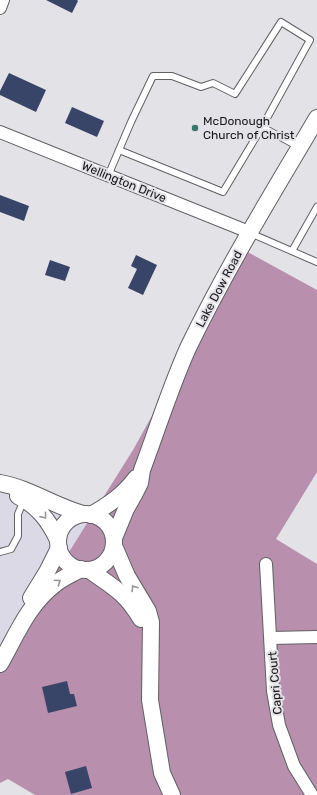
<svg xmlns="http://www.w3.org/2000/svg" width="317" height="795" viewBox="0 0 317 795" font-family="Rubik,sans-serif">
<rect width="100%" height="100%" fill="#e3e2e7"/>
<!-- built -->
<polygon fill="#dbd9e6" points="0,483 92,516 0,662"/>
<!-- forest -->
<polygon fill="#b88fac" points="244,250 317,290 317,472 276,539 317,564 317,795 35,795 8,779 0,783 0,662 133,450"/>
<!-- building -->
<g fill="#394469">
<polygon points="46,0 77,0 78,1 72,13"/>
<polygon points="9,73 46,90 36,112 0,95 0,91"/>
<polygon points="72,107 104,121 97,137 65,123"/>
<polygon points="0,195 29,206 24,221 0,212"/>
<polygon points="136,255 157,265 143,295 128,288 137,269 131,266"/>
<polygon points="50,260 70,267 65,281 45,275"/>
<polygon points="67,681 70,694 74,694 77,706 48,713 42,687"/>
<polygon points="86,766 92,788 71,794 65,772"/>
</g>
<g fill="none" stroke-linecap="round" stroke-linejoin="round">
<!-- service casing -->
<g stroke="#616165" stroke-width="8">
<g id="service">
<polyline points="119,150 131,122 153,76 172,76 201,87 213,83 235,94 281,22 310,40 262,127 299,147"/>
<polyline points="108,176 119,150 223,192 262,127"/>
<polyline points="250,233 317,262"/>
<polyline points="292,251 317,207"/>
<polyline points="0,552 11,549 18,536 18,514 24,500"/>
</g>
</g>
<!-- minor casing -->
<g stroke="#616165" stroke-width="14">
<g id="minor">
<polyline points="0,8 3,0"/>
<polyline points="0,132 249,232"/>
<polyline points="266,564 273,691 279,725 294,766 312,795"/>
<polyline points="271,638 317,637"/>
</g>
</g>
<!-- tertiary casing -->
<g stroke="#616165" stroke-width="18">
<g id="tertiary">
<path d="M 0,483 C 29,488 54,506 83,514"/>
<path d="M 18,496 C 38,506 49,521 58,540"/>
<circle cx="86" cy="542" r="28"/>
<path d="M 91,515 C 110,504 123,495 136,478"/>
<path d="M 114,538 L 126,509 L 135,493 L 140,483 L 142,470 C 157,430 170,388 188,348 C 226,269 272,194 317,118"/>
<polyline points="114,546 127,576 148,611 151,622 150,700 162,773 172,795"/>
<path d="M 89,570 C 113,587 125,592 141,619"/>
<polyline points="31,598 47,572 59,548"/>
<path d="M 0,664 C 16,636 28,605 54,585 C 62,578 72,574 81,569"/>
</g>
</g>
<!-- service -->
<use href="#service" stroke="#fff" stroke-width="6"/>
<!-- minor -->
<use href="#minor" stroke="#fff" stroke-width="12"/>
<!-- tertiary -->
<use href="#tertiary" stroke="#fff" stroke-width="16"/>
</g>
<!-- one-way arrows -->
<defs><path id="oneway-chevron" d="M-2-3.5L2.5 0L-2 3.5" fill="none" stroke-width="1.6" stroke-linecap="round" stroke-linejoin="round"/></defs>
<g stroke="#979798">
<use href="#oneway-chevron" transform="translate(44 516) rotate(51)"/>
<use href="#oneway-chevron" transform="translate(58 582) rotate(-34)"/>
<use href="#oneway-chevron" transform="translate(134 588) rotate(-122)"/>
</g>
<!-- markers -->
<circle fill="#35796d" stroke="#e3e2e7" stroke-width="1.5" cx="195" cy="128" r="4"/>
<g text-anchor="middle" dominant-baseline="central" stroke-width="4" stroke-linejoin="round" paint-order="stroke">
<!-- poi labels -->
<g font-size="12" fill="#171719" stroke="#e3e2e7" text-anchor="start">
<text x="203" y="121">McDonough<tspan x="203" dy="14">Church of Christ</tspan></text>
</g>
<!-- street labels -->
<g font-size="12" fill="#171719" stroke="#e3e2e7">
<text transform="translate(124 182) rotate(22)">Wellington Drive</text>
<text transform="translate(219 289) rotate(-62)">Lake Dow Road</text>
<text transform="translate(275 683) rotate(-95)">Capri Court</text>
</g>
</g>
</svg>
